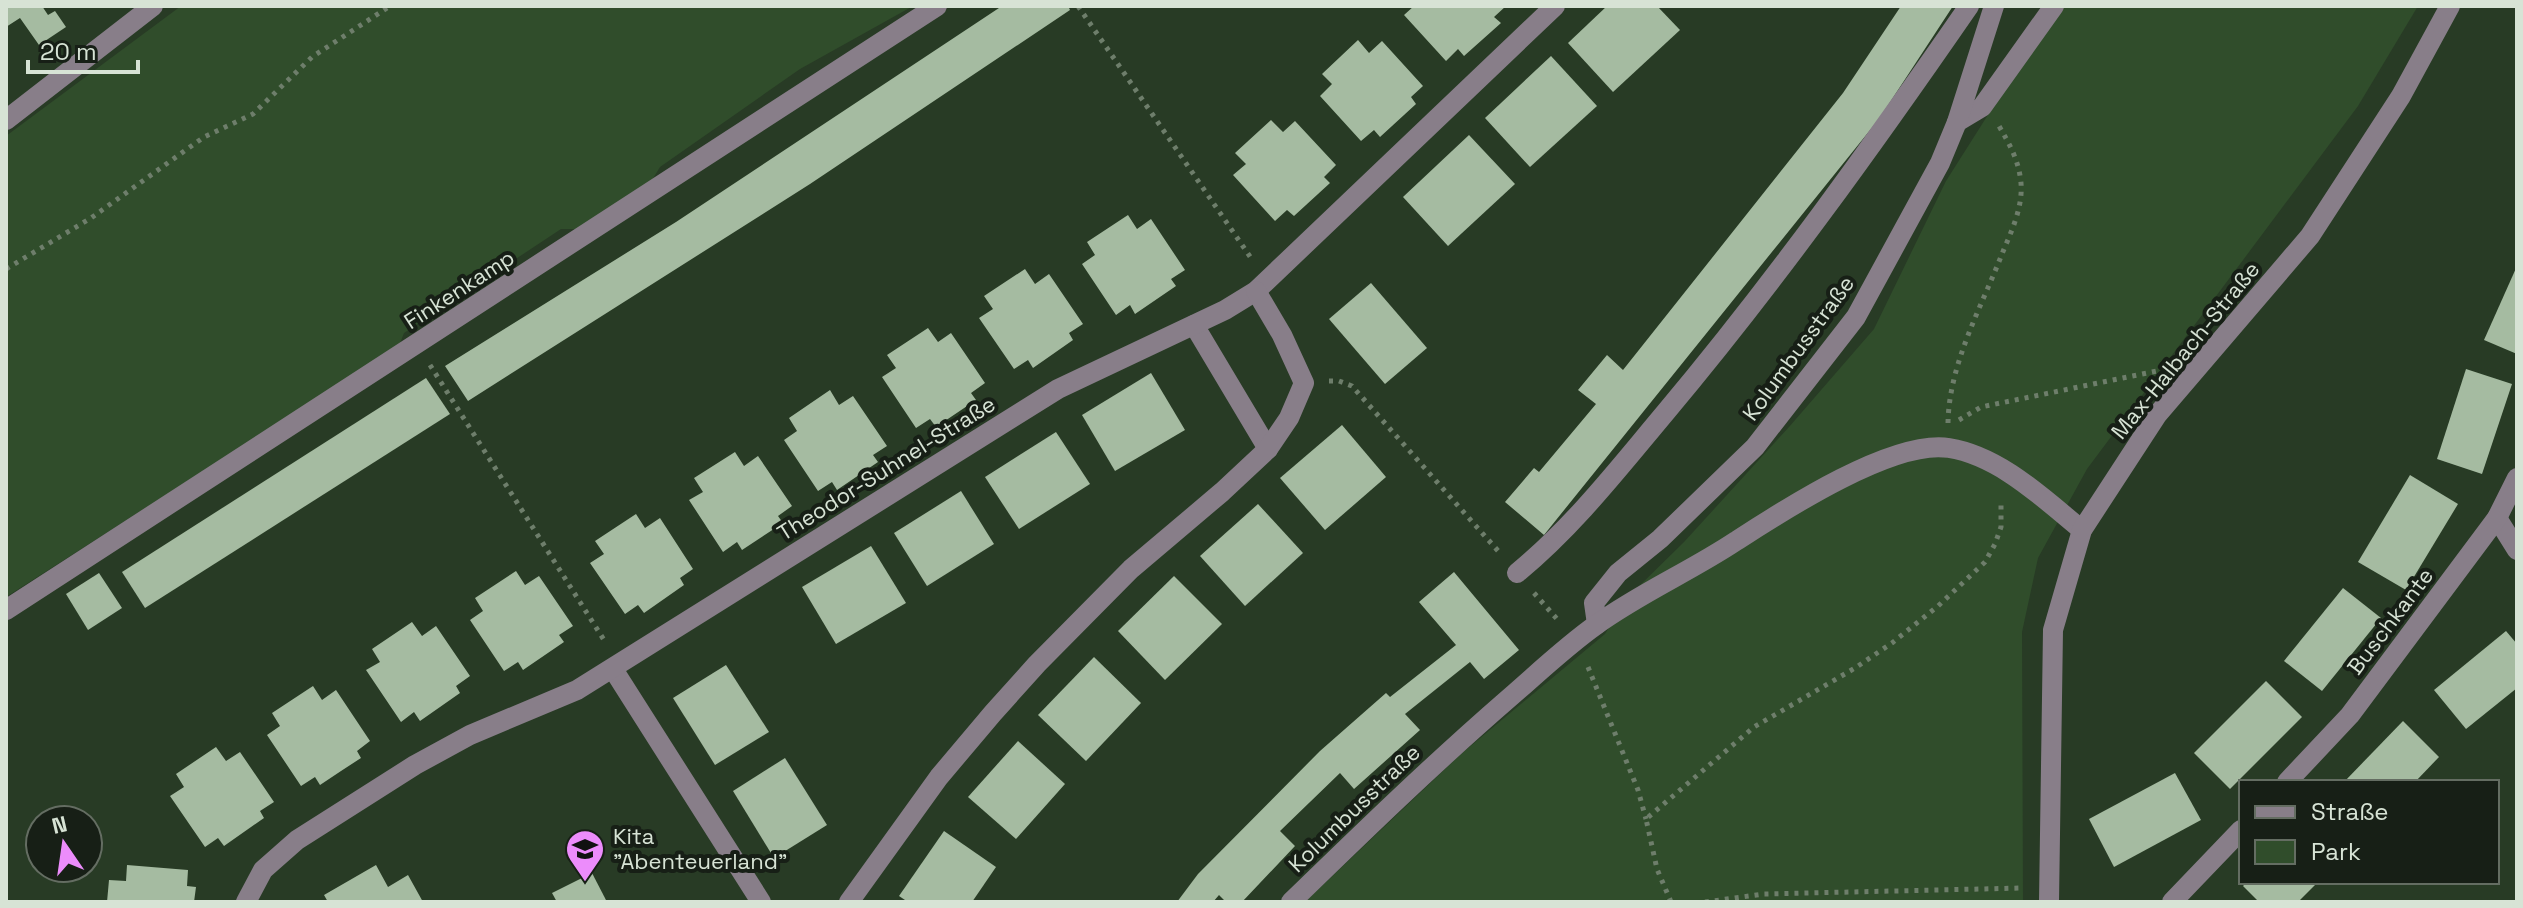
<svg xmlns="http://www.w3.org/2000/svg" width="2523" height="908" viewBox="0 0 2523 908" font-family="'Space Grotesk',sans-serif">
<rect width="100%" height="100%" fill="#283b25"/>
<!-- green -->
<g fill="#304d2b">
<polygon points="181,6 913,6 800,69 660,167 646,190 586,229 561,229 404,333 399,346 6,597 6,136"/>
<polygon points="2060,6 2418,6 2358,106 2087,469 2038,558 2022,632 2023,902 1305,902 1461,754 1605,634 1626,599 1684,542 1789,427 1874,329 1946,181 2031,47"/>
</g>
<!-- building -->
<g fill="#a5bba1">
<polygon points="6,6 42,6 48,15 55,11 66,27 39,45 20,18 6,27"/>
<polygon points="1002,6 1068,6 1070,10 810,184 468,401 445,366 676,222"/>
<polygon points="1414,6 1506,6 1494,17 1501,23 1464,56 1458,49 1446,61 1404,15"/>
<polygon points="1607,6 1657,6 1680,30 1613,92 1568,43"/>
<polygon points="1901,6 1953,6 1879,119 1544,535 1505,502 1534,468 1539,472 1596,404 1578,390 1607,355 1623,370 1843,93"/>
<polygon points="1358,40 1369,53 1382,41 1423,86 1411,97 1416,104 1380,137 1374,130 1361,141 1320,96 1332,84 1322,74"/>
<polygon points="1551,56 1597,106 1530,167 1485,118"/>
<polygon points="1271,120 1283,132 1295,121 1336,165 1324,177 1330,183 1294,216 1287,210 1275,221 1233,175 1246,164 1235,153"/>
<polygon points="1469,135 1515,184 1448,246 1403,197"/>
<polygon points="1128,215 1137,229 1151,219 1185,270 1171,279 1176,286 1135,314 1130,305 1116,315 1082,264 1095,255 1087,242"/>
<polygon points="2517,266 2517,354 2484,340"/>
<polygon points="1025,269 1035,284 1049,274 1083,324 1069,333 1073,340 1033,368 1028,360 1014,369 979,318 993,309 984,296"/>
<polygon points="1371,283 1427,348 1385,384 1329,319"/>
<polygon points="928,328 938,342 951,333 985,383 971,393 976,400 936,427 930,419 916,428 882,377 896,368 887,355"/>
<polygon points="2466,369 2512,384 2482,474 2437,459"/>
<polygon points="1151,373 1185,430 1115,471 1082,415"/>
<polygon points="426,378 450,414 145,608 122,572"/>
<polygon points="830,390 839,405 853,396 887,446 873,455 878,462 837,490 832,482 818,491 784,440 797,431 789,418"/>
<polygon points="1342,425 1386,477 1325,530 1280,478"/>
<polygon points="1056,432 1090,484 1019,529 985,477"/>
<polygon points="735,452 744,466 758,456 792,506 778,516 783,523 742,550 737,542 723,552 689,500 703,492 694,478"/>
<polygon points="2410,475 2458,504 2406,590 2358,562"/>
<polygon points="961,491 994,544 927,586 894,533"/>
<polygon points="1258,504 1303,553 1245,606 1200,556"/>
<polygon points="636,514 645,528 660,518 693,569 680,578 684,585 644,613 638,605 625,614 590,563 604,554 595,541"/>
<polygon points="871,546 906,603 836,644 802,587"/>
<polygon points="516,571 525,585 539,576 573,626 559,635 564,642 523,670 518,662 504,671 470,620 483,611 475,598"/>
<polygon points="1454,572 1519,650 1484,679 1470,662 1405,714 1420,730 1354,789 1340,773 1280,831 1295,846 1242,902 1226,902 1219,895 1213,902 1177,902 1198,874 1320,751 1386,693 1390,697 1456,645 1419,602"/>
<polygon points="99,573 122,608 88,630 66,594"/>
<polygon points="1174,576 1222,624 1165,680 1118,631"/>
<polygon points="2343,588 2381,618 2322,691 2284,661"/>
<polygon points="412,622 422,636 436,626 470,676 456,686 460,693 420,721 414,712 401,722 366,670 380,662 372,649"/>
<polygon points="2506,631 2517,644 2517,688 2466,729 2434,690"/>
<polygon points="1094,657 1141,703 1086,761 1038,715"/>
<polygon points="726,665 769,732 715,765 673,698"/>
<polygon points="2266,681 2302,717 2230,789 2194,753"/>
<polygon points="313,686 322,700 336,690 370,741 357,751 361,758 341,771 320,785 315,777 301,786 267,735 280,726 272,713"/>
<polygon points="2403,721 2439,757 2415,782 2344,782"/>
<polygon points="1018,741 1065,784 1016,839 968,797"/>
<polygon points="216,747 226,761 240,752 274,802 260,811 264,818 224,846 218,838 205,847 170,796 184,787 176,774"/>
<polygon points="785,758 827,825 774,858 733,791"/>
<polygon points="2175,773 2201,820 2114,867 2089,819"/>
<polygon points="944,831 996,867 972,902 908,902 899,896"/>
<polygon points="127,865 188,870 187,886 196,887 194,902 107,902 109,880 126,881"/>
<polygon points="376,865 388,887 408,875 423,902 328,902 324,895"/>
<polygon points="592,873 607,902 557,902 552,893"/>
<polygon points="2247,882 2318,882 2298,902 2259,902 2243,886"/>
</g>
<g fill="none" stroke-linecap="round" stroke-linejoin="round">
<!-- path -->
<g stroke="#6e7e6b" stroke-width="5" stroke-dasharray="4 6" stroke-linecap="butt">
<polyline points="1078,6 1251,258"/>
<polyline points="6,269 91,218 204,137 253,114 312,57 390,6"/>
<polyline points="430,365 604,640"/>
<polyline points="1329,381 1339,381 1352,386 1499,552"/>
<polyline points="1959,420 1981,407 2157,371"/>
<path d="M 1948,423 C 1949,364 1981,308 2002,254 C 2011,232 2023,208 2021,183 C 2019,161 2010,145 1999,126"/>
<polyline points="1534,593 1557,619"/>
<polyline points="1588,667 1638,790 1646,819"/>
<polyline points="1671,902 1657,869 1646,819 1754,727 1855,668 1892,643 1938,606 1985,562 1995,544 2001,527 2001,500"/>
<polyline points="1705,902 1764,894 2023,888"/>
</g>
<!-- minor -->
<g stroke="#887e89" stroke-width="20">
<polyline points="6,120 153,6"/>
<polyline points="1957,122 1982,107 2054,6"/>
<polyline points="1194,325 1268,449"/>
<polyline points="2497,518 2517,550"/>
<path d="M 1517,573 C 1574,526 1618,469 1665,413 C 1774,283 1873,145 1969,6"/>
<polyline points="6,610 937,6"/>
<polyline points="1597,624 1594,603 1618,573 1660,539 1755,447 1856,317 1940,163 1957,122 1994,6"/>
<polyline points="613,669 761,902"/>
<polyline points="2287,782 2350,715 2497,518 2517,478"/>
<polyline points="246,902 263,870 297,840 415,765 470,735 577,690 1058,389 1225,310 1256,291 1555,6"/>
<polyline points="849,902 939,777 993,713 1037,664 1131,569 1222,492 1268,449 1289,418 1304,383 1282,335 1256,291"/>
<path d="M 1291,902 C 1362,833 1433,764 1508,699 C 1537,674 1565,647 1596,625 C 1640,593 1691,571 1736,541 C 1784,510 1893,439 1949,448 C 2000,456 2044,499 2082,530"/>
<polyline points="2049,902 2053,630 2082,530 2157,415 2310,236 2401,96 2450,6"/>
<polyline points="2172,902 2241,830"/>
</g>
</g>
<!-- icons -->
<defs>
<g id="school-pin" transform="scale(2)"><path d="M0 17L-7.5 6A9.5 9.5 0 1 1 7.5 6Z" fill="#ec8cfb" stroke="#171f16"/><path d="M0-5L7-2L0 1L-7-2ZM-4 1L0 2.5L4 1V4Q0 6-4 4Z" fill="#111"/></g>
</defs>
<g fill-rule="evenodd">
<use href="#school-pin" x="585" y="849"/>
</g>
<g text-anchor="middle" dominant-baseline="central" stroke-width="8" stroke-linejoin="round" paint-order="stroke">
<!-- street labels -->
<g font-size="22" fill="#d7e3d5" stroke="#171f16">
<text transform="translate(459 289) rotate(-33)">Finkenkamp</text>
<text transform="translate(1798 348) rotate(-54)">Kolumbusstraße</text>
<text transform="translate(2185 350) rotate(-51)">Max-Halbach-Straße</text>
<text transform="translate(886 468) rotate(-32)">Theodor-Suhnel-Straße</text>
<text transform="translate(2390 621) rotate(-53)">Buschkante</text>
<text transform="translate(1354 808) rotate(-44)">Kolumbusstraße</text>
</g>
<!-- poi labels -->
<g font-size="22" fill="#d7e3d5" stroke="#171f16" text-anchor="start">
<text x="613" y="836">Kita<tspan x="613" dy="25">"Abenteuerland"</tspan></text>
</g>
</g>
<!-- border -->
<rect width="2523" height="908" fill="none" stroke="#d7e3d5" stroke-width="16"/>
<!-- legend -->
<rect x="2239" y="780" width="260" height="104" fill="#171f16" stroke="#646d62" stroke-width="2"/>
<rect x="2255" y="806" width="40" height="12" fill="#887e89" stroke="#646d62" stroke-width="2"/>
<text x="2311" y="820" font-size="24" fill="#d7e3d5">Straße</text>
<rect x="2255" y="840" width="40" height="24" fill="#304d2b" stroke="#646d62" stroke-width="2"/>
<text x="2311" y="860" font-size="24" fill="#d7e3d5">Park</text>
<!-- north arrow -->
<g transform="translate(64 844) rotate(347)"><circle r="38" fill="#171f16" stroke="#646d62" stroke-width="2"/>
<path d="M0-6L14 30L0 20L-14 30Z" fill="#ec8cfb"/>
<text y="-12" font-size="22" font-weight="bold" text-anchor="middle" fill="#d7e3d5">N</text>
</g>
<!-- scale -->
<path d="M28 60v12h110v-12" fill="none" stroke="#d7e3d5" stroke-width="4"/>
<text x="40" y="60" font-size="24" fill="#d7e3d5" stroke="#171f16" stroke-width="6" paint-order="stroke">20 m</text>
</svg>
